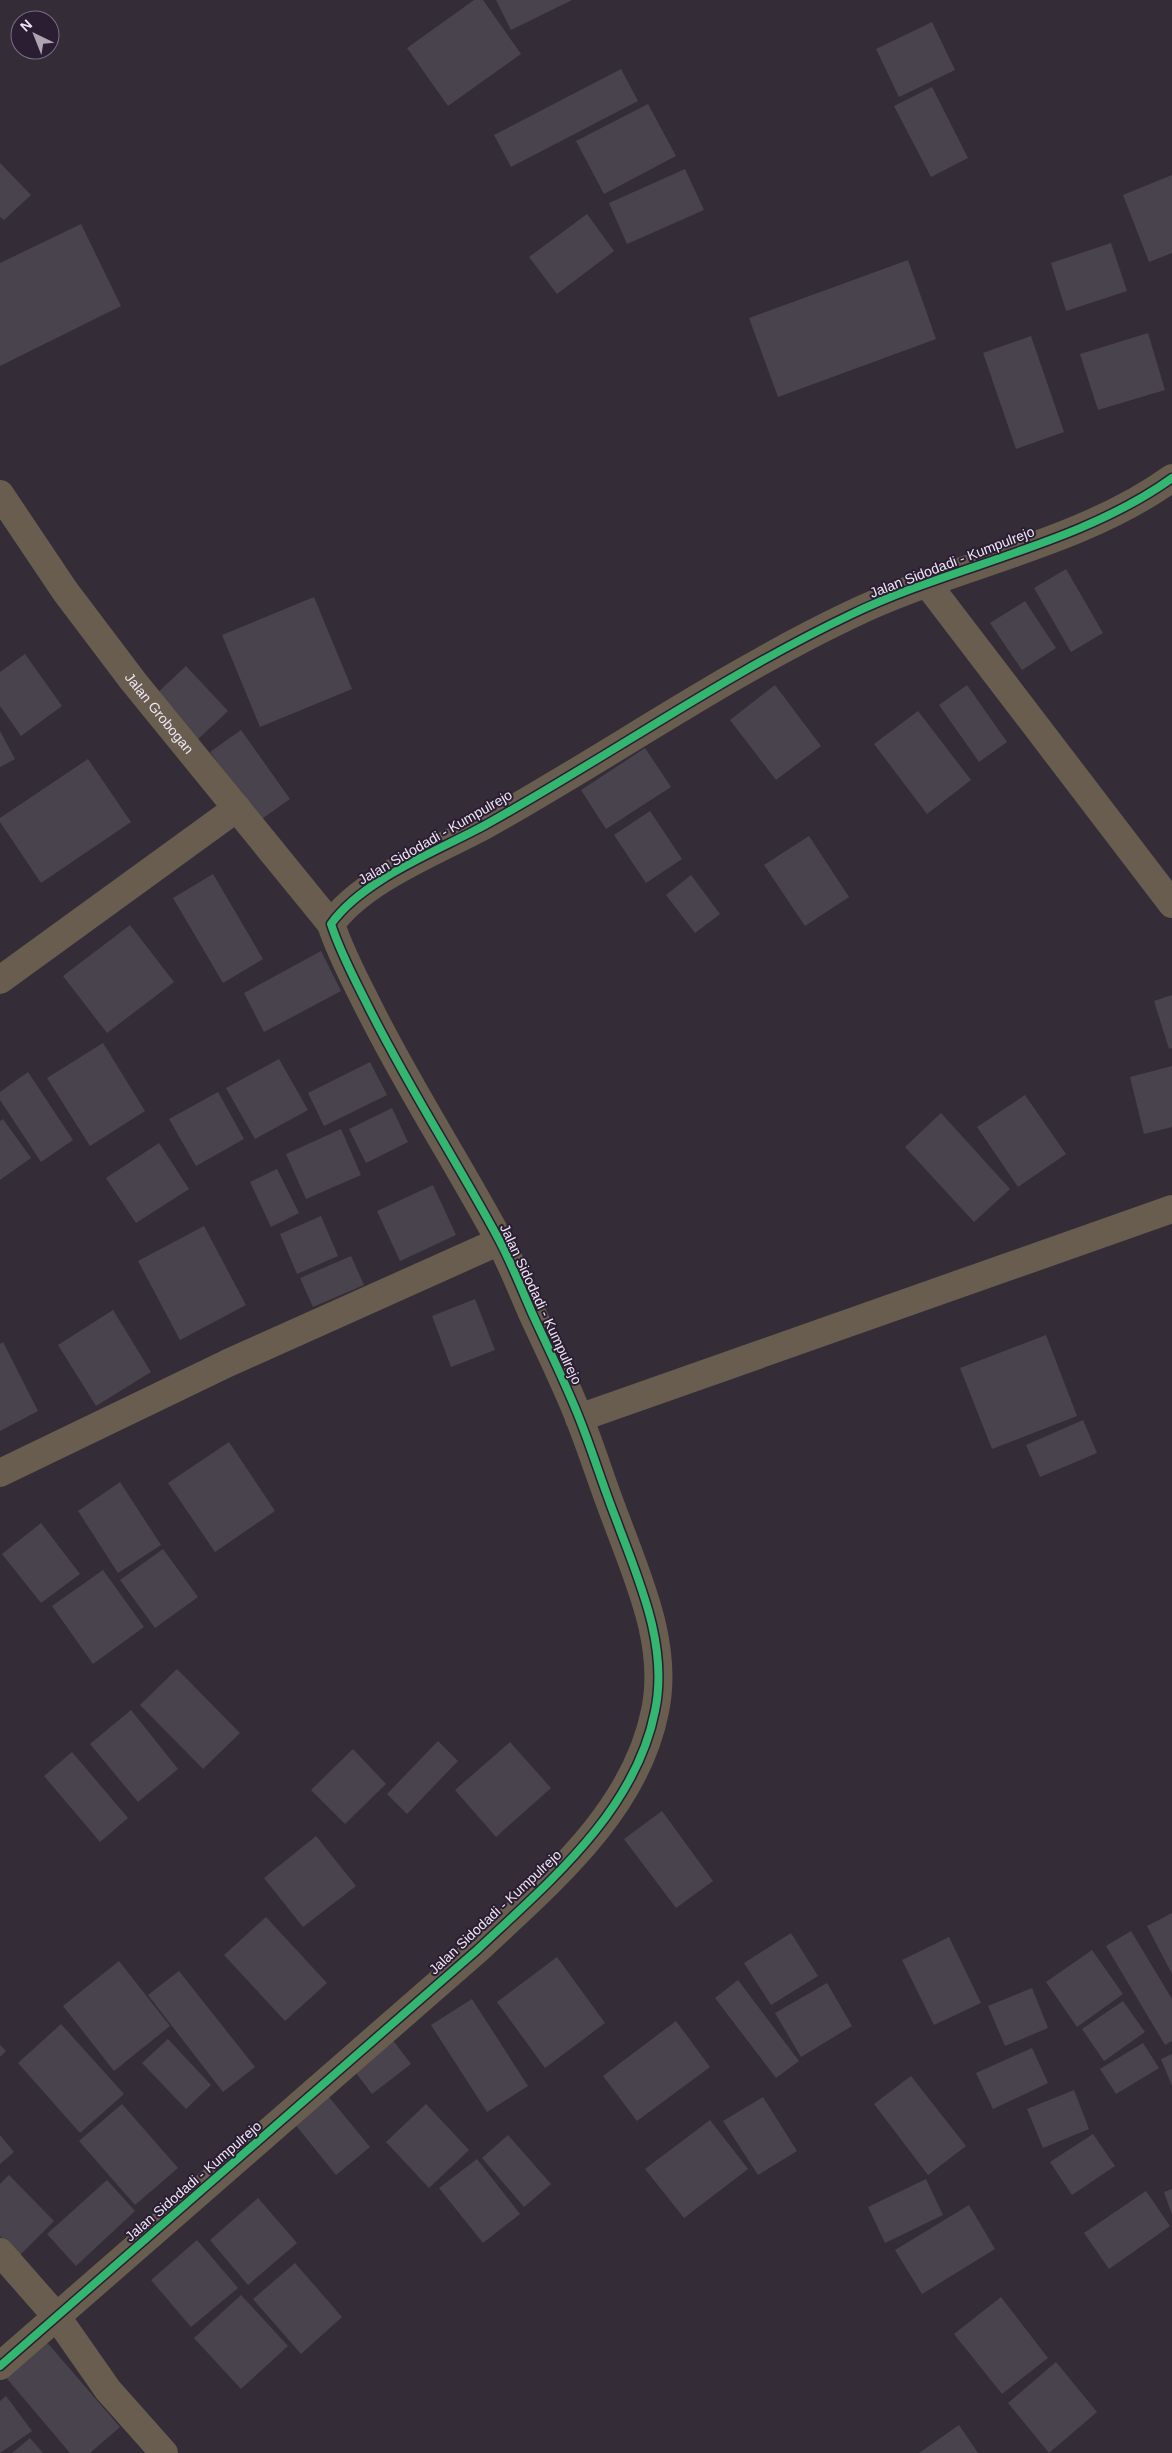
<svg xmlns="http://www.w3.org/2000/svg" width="1172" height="2453" viewBox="0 0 1172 2453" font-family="Helvetica,sans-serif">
<rect width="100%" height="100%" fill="#342d38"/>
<!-- building -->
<g fill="#49434d">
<polygon points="474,0 483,0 521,54 448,106 407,48"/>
<polygon points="496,0 572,0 511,30"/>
<polygon points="932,22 955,70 899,97 876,49"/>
<polygon points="621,69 638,101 511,167 494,135"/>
<polygon points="932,87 968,158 931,177 894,106"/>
<polygon points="648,104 676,156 604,194 576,141"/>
<polygon points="0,163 31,195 4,220 0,217"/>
<polygon points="685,169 704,210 627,244 609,203"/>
<polygon points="1172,175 1172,253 1149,262 1123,195"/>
<polygon points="587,214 614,251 557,294 529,257"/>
<polygon points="81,224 121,306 0,366 0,263"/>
<polygon points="1111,243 1127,291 1066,311 1051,263"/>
<polygon points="908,260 936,339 778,397 749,318"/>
<polygon points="1148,333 1165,390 1098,410 1080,354"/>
<polygon points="1031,336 1064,432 1016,449 983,353"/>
<polygon points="1066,569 1103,633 1071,652 1034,588"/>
<polygon points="314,597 352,689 260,727 222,635"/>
<polygon points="1025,601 1056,648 1022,670 990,623"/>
<polygon points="25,654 62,706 21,736 0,706 0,672"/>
<polygon points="186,666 228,711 195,742 153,697"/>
<polygon points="775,685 821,746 776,780 730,720"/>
<polygon points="967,685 1007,742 979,762 939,705"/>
<polygon points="918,711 971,780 927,814 874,744"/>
<polygon points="241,730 290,799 259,821 210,752"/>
<polygon points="0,731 15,759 0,767"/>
<polygon points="645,748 671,787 606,829 581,790"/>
<polygon points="88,759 131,822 41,883 0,822 0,818"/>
<polygon points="650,811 682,859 646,883 614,835"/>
<polygon points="809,836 849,897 805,926 764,865"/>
<polygon points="213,874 263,959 223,983 173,898"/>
<polygon points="691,875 720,914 695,933 666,895"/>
<polygon points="130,925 174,982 107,1033 63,976"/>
<polygon points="321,951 341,991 264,1032 244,993"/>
<polygon points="1172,995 1172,1048 1169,1049 1154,1001"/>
<polygon points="103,1043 145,1111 90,1146 47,1078"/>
<polygon points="279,1059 308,1110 255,1139 226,1088"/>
<polygon points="370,1062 387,1095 324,1126 308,1093"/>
<polygon points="1172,1066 1172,1127 1144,1134 1130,1077"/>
<polygon points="28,1072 73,1140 41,1162 0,1100 0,1092"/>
<polygon points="218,1092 244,1139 196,1166 169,1119"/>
<polygon points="1025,1095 1066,1154 1018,1187 977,1127"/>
<polygon points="392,1108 408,1142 366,1163 349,1129"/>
<polygon points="941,1113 1010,1189 974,1222 905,1147"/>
<polygon points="3,1119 31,1158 0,1180 0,1121"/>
<polygon points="341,1129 361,1175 306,1199 286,1154"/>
<polygon points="159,1143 189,1189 136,1223 106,1178"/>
<polygon points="277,1169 299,1213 271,1227 250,1182"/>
<polygon points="433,1185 456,1235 400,1261 377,1211"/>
<polygon points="321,1216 338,1256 297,1274 280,1234"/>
<polygon points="204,1226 246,1305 180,1340 138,1261"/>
<polygon points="351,1256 364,1285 313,1307 300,1278"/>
<polygon points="475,1299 495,1350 451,1367 432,1316"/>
<polygon points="113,1310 151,1372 96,1406 58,1345"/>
<polygon points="1046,1335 1077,1416 992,1449 960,1368"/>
<polygon points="3,1342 38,1411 0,1431 0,1344"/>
<polygon points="1083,1420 1097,1453 1040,1477 1026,1445"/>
<polygon points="229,1442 275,1511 215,1552 168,1483"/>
<polygon points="120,1482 161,1545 118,1573 78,1511"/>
<polygon points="41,1523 80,1574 41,1603 2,1554"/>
<polygon points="163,1549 198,1597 155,1628 120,1580"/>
<polygon points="103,1570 144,1627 93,1664 52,1606"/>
<polygon points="177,1669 240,1733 203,1769 140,1705"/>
<polygon points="131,1710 178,1769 138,1802 90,1744"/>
<polygon points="438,1741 458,1761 407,1814 387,1794"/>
<polygon points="510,1742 551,1788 496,1837 455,1790"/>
<polygon points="353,1749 386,1784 345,1824 311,1790"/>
<polygon points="72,1752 128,1818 100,1842 44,1776"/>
<polygon points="662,1811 713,1881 676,1908 624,1839"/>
<polygon points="316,1836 356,1886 303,1927 264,1878"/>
<polygon points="1172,1913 1172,1974 1147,1926"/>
<polygon points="266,1917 327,1983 285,2021 224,1955"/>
<polygon points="1131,1931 1172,1999 1172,2041 1165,2045 1106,1946"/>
<polygon points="791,1933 818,1976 771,2005 744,1963"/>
<polygon points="949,1937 981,2003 934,2025 902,1960"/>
<polygon points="1092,1950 1123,1994 1077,2027 1046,1982"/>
<polygon points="557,1957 605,2023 545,2068 497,2002"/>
<polygon points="119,1961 170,2026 114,2071 63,2006"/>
<polygon points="179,1971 255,2067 223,2092 148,1995"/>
<polygon points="738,1980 799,2061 776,2078 715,1998"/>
<polygon points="827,1983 852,2026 801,2057 775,2013"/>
<polygon points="1032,1988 1048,2028 1005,2046 988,2006"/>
<polygon points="472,1999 528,2086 487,2112 431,2025"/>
<polygon points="1123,2001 1145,2032 1104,2061 1082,2029"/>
<polygon points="676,2021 710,2067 637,2121 603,2076"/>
<polygon points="61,2024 124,2094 80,2133 18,2063"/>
<polygon points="168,2039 211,2085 186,2109 142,2063"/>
<polygon points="392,2039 411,2064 372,2094 353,2069"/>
<polygon points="1143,2043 1159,2068 1116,2094 1100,2069"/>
<polygon points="0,2045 6,2051 0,2057"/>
<polygon points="1032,2048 1048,2083 993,2109 976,2073"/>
<polygon points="1172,2054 1172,2086 1161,2059"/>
<polygon points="911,2076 966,2146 928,2175 874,2104"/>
<polygon points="1074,2090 1089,2129 1043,2148 1027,2109"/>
<polygon points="324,2091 370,2147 336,2175 290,2118"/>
<polygon points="763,2097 797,2151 758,2175 723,2121"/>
<polygon points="122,2104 178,2168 135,2205 79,2141"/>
<polygon points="426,2104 469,2150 429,2188 386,2142"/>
<polygon points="710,2120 748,2169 684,2218 645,2169"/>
<polygon points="1093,2134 1115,2166 1072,2195 1050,2162"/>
<polygon points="0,2135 14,2152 0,2164"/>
<polygon points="508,2135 551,2184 524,2207 482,2158"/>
<polygon points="477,2159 520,2214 483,2243 439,2188"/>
<polygon points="9,2175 54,2221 19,2256 0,2236 0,2184"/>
<polygon points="926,2179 943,2215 885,2243 868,2207"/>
<polygon points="107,2180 135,2211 76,2266 47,2234"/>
<polygon points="1172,2189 1172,2215 1164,2192"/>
<polygon points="1146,2191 1170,2226 1109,2269 1084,2233"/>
<polygon points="258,2198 297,2243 248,2285 210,2240"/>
<polygon points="969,2205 995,2249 922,2294 895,2250"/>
<polygon points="197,2240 238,2288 191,2327 151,2280"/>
<polygon points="295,2263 342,2317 301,2354 253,2299"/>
<polygon points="241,2295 288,2346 241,2389 194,2338"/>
<polygon points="1001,2297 1048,2358 1002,2394 954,2334"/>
<polygon points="44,2339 120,2427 90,2453 70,2453 3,2374"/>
<polygon points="1056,2362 1097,2412 1049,2453 1008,2403"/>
<polygon points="6,2396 32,2431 0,2453 0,2401"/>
<polygon points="959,2425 978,2453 919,2453"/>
<polygon points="30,2438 43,2453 12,2453"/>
</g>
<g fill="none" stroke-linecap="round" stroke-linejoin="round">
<!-- minor -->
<g stroke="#695d4f" stroke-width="28">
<path id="s1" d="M 0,494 L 65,591 L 133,681 L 331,924"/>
<polyline points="926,582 1172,904"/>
<polyline points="0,980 237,808"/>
<polyline points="579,1418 1172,1209"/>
<polyline points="0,1473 228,1363 500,1241"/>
<polyline points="0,2252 57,2317"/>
</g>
<!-- tertiary -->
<g stroke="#695d4f" stroke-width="28">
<polyline points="57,2317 108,2390 164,2453"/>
<path d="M 0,2366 L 477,1950 C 548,1883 635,1812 655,1711 C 669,1645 638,1579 616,1519 C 603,1486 593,1453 580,1420 C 566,1384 548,1348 532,1313 C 521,1288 511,1262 498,1238 C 456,1160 407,1085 367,1004 C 354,978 340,952 331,924 C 363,879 438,851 487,824 C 609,756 724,675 850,615 C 953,565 1079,545 1172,478"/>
</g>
<!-- cycleway casing -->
<g stroke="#2b1e33" stroke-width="11">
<path id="cycleway" d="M 0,2366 L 477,1950 C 548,1883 635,1812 655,1711 C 669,1645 638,1579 616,1519 C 603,1486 593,1453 580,1420 C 566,1384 548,1348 532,1313 C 521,1288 511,1262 498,1238 C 456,1160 407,1085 367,1004 C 354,978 340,952 331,924 C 363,879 438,851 487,824 C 609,756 724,675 850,615 C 953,565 1079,545 1172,478"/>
</g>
<!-- cycleway -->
<use href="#cycleway" stroke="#33b770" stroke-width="8"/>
</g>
<g text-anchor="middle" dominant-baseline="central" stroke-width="4" stroke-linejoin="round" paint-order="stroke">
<!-- street labels -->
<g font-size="14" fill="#eee6f4" stroke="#2b1e33">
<text transform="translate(952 562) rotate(-21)">Jalan Sidodadi - Kumpulrejo</text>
<text stroke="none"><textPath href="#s1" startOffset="271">Jalan Grobogan</textPath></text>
<text transform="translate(435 837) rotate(-30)">Jalan Sidodadi - Kumpulrejo</text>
<text transform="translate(541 1304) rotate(65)">Jalan Sidodadi - Kumpulrejo</text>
<text transform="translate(495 1912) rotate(-43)">Jalan Sidodadi - Kumpulrejo</text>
<text transform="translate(193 2181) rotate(-41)">Jalan Sidodadi - Kumpulrejo</text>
</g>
</g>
<!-- north arrow -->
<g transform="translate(35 35) rotate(317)"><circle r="24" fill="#2b1e33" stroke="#796e80"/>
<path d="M0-4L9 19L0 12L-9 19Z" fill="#ada5b2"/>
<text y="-8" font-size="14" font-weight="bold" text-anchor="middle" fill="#eee6f4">N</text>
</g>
</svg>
